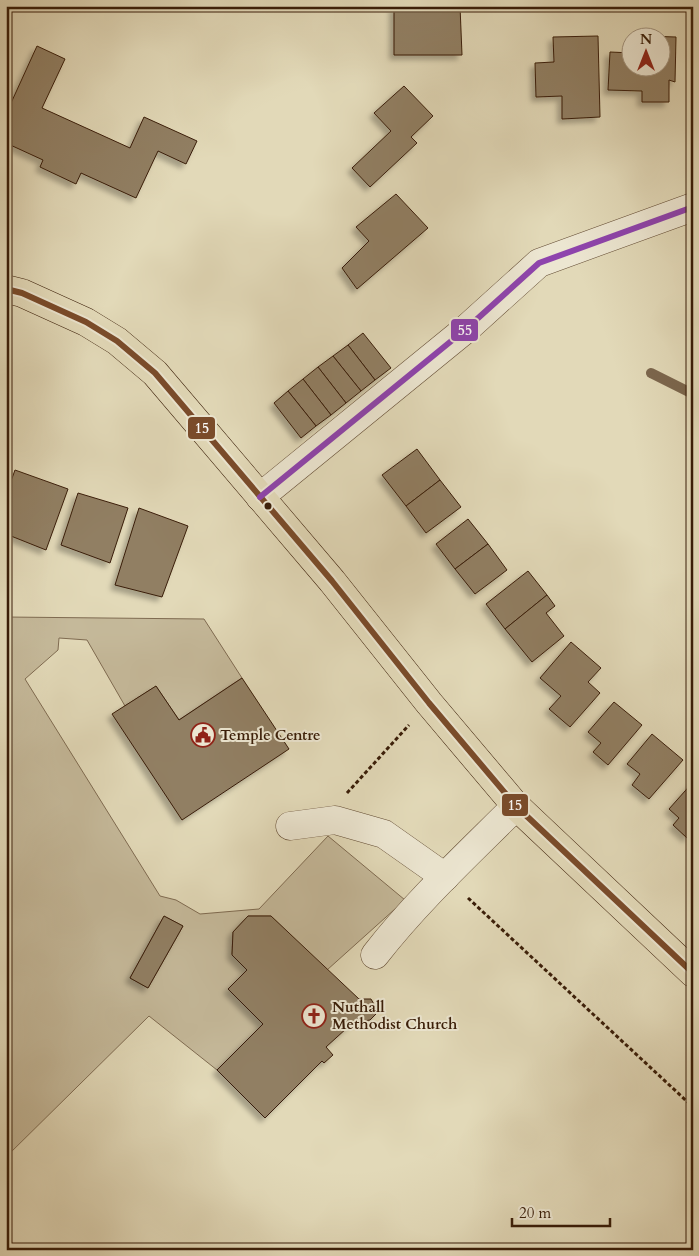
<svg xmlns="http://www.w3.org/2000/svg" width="699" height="1256" viewBox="0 0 699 1256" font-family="Cardo,serif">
<defs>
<filter id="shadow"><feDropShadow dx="-4.5" dy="4.5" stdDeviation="2.5" flood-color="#0004"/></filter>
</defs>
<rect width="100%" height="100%" fill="#e2d9b8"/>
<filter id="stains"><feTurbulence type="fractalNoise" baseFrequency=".004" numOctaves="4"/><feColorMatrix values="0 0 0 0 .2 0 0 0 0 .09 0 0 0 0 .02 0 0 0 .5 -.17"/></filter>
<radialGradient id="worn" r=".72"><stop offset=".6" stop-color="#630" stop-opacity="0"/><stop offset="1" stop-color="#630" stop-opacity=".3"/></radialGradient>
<!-- green -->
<path fill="#c5b99a" stroke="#7f6b51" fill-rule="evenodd" d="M 6,617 L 204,619 L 242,678 L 179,720 L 156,686 L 125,706 L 87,640 L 59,638 L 58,650 L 25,679 L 160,896 L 176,900 L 200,914 L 259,909 L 328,836 L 405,900 L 327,970 L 271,916 L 248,916 L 233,932 L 232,954 L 247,970 L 228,989 L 263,1024 L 217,1070 L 149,1016 L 6,1157 ZM 164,916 L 183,926 L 148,988 L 130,978 Z"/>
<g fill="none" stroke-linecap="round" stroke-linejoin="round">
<!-- stream -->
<polyline stroke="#7c674e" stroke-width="10" points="651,373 693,394"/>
</g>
<!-- building -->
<g fill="#917f64" stroke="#391d08" filter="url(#shadow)">
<polygon points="394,6 460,6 462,55 394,55"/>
<polygon points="598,36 600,117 562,119 562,96 536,97 535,63 554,62 553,37"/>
<polygon points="645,36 676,37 675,82 669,80 669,102 642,102 642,91 608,90 610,52 632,53 632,68 662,68 662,38 645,38"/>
<polygon points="37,46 65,59 42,108 130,148 144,117 197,141 186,164 158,151 136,198 81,173 76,184 40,167 43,160 6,143 6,114"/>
<polygon points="404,86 433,116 411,137 417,143 370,187 352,168 391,131 374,113"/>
<polygon points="396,194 428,228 357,289 342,268 369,241 356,227"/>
<polygon points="363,333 391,368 375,380 348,345"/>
<polygon points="348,345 375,380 361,391 333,356"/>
<polygon points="333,356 361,391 346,403 318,367"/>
<polygon points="318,367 346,403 331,415 303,379"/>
<polygon points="303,379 331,415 316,426 288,391"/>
<polygon points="288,391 316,426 301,438 274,403"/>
<polygon points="417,449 440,480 406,506 382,475"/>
<polygon points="15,470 68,489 46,550 6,534 6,495"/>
<polygon points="440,480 461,507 426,533 406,506"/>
<polygon points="78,493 128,508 110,563 61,545"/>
<polygon points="139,508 188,526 162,597 115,585"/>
<polygon points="468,519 488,544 455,569 436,544"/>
<polygon points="488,544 507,570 475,594 455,569"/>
<polygon points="528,571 547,595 505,629 486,604"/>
<polygon points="547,595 555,606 546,613 564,636 532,662 505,629"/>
<polygon points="571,642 601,668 588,682 600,693 570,727 549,709 561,696 540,678"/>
<polygon points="242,678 289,749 182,820 112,714 156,686 179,720"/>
<polygon points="614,702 642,725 608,765 593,752 601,743 588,732"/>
<polygon points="652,734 683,760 649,799 632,785 640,774 627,764"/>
<polygon points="693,782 693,831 687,838 673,825 679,818 669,809"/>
<polygon points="164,916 183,926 148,988 130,978"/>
<polygon points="248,916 271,916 359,999 371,999 375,1006 376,1014 370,1020 364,1021 358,1018 326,1047 333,1055 324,1063 322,1061 265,1118 217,1070 263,1024 228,989 247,970 232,955 233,932"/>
</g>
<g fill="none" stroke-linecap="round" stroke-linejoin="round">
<!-- minor casing -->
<g stroke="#634c34" stroke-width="29">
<g id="minor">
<polyline points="260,497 466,329 539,263 693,207"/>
<polyline points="290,826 335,820 384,834 445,877"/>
<path d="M 375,955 C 417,901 468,854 516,806"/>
</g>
</g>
<!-- major casing -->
<g stroke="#391d08" stroke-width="29">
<polyline id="major" points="6,289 22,293 86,322 117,341 155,373 332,581 429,703 516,806 693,973"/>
</g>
<!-- path -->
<g stroke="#391d08" stroke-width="3" stroke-dasharray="4 2.5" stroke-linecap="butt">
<polyline points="347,793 409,725"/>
<polyline points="468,898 693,1107"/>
</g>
<!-- minor -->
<use href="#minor" stroke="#ece6d1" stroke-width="28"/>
<!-- major -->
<use href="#major" stroke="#e2d9b8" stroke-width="28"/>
<!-- bus-1 casing -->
<g stroke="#ece6d1" stroke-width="10">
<polyline id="bus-1" points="6,289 22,293 86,322 117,341 155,373 332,581 429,703 516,806 693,973"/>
</g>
<!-- bus-2 casing -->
<g stroke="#ece6d1" stroke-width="10">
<polyline id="bus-2" points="260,497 466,329 539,263 693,207"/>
</g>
<!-- bus-1 -->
<use href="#bus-1" stroke="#7a4b2a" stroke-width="6"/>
<!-- bus-2 -->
<use href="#bus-2" stroke="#8e44ad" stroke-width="6"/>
</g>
<!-- icons -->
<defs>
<g id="civic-ring" transform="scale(1.25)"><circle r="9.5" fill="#ece6d1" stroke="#8f2418" stroke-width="1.5"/><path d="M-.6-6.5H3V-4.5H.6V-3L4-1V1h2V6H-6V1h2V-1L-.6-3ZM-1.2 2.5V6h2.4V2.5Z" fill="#8f2418"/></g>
<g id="church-ring" transform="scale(1.25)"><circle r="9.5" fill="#ece6d1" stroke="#8f2418" stroke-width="1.5"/><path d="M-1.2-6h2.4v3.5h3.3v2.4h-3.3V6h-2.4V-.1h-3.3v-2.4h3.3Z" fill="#8f2418"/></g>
</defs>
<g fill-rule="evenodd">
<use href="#civic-ring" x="203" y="735"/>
<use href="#church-ring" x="314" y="1016"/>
</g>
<!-- markers -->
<circle fill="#391d08" stroke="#ece6d1" stroke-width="2" cx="268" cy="506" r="4.5"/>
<g text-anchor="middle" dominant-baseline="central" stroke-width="4" stroke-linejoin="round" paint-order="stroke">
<!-- poi labels -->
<g font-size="15" font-weight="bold" fill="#391d08" stroke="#ece6d1" text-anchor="start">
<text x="220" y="735">Temple Centre</text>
<text x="332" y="1007">Nuthall<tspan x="332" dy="17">Methodist Church</tspan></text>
</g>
</g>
<g stroke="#ece6d1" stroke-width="2">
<rect x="450" y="318" width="29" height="24" rx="5" fill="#8e44ad"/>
<rect x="187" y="416" width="29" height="24" rx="5" fill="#7a4b2a"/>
<rect x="501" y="793" width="28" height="24" rx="5" fill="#7a4b2a"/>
</g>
<g font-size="14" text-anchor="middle" font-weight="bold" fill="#fff">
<text x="465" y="335">55</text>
<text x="202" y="433">15</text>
<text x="515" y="810">15</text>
</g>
<!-- margin -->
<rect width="699" height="1256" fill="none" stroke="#e2d9b8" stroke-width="25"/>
<rect x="8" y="8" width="684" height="1241" fill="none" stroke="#391d08" stroke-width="2.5"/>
<rect x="12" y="12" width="674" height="1231" fill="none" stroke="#391d08"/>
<!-- north arrow -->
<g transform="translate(646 52)"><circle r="24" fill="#ece6d1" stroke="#a49681"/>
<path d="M0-4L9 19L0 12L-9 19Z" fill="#8f2418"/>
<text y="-8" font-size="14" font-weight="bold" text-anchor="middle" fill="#391d08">N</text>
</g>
<!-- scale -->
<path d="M512 1218v8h98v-8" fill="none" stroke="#391d08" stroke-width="2.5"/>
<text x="519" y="1218" font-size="15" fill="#391d08" stroke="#ece6d1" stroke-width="4" paint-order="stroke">20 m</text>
<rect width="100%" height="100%" filter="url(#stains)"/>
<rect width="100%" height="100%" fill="url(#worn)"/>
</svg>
